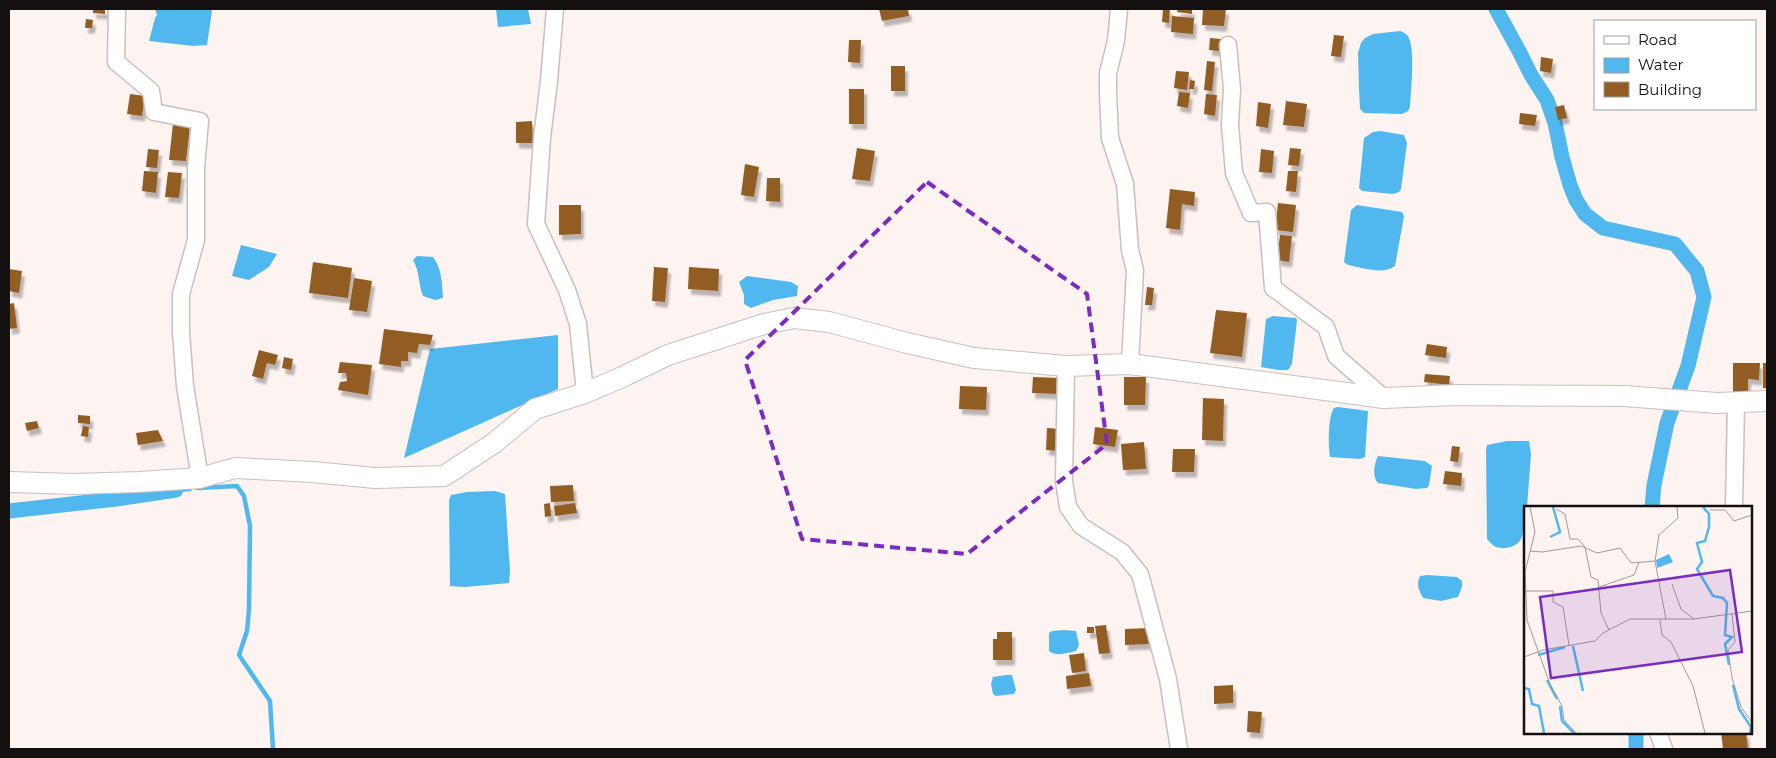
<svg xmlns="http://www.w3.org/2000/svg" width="1776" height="758" viewBox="0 0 1776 758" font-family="Montserrat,sans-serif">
<defs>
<filter id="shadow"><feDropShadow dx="3" dy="5.5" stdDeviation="1" flood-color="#0004"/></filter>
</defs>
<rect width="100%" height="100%" fill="#fdf4f1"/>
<!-- water -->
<g fill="#50b8ef">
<polygon points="155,9 209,9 212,11 207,45 193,46 149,41 155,18 157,15"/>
<polygon points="496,9 528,9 531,24 498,27"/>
<path d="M 1400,31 C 1404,32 1407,34 1409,38 C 1415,51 1411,91 1410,107 L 1408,111 L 1402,114 L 1364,113 L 1360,109 L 1359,89 L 1358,53 L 1361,43 L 1365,38 L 1373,34 Z"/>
<polygon points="1380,131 1404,135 1407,143 1401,189 1399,192 1393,194 1362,191 1359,188 1364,138 1373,132"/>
<path d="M 1357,205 L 1402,212 L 1404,216 L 1395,266 C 1382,275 1364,268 1348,265 L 1344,262 L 1351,210 Z"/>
<polygon points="241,245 277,254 269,267 249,280 232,276"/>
<path d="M 417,256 L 433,257 C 442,269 442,283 443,298 L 435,300 L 423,296 C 418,284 420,272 413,260 Z"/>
<polygon points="747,276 791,282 798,286 797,296 773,300 751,308 744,304 744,295 739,282"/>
<polygon points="1273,316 1296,318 1297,320 1292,364 1288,370 1278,370 1261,367 1266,319"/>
<polygon points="558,335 558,389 404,458 430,349"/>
<path d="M 1338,407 L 1368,411 L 1365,457 L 1360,459 L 1330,457 C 1328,446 1328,416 1334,408 Z"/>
<path d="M 1507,441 L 1529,441 L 1531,454 L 1527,507 L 1525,507 C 1525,517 1525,529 1521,539 C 1517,547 1504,550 1496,547 C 1493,546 1489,541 1487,539 L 1486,450 L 1487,445 Z"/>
<path d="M 1378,456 L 1425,461 L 1432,466 L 1429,485 L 1427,488 L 1416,489 L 1378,483 C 1372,477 1374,464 1378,456 Z"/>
<polygon points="495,491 505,494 510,571 509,583 465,587 450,586 449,500 451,495 467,492"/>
<path d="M 1427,575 L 1457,577 L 1462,581 L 1462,587 L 1458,597 L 1441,601 L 1423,598 C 1419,590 1416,585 1420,576 Z"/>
<path d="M 1064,630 L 1076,631 L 1079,645 L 1076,651 C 1067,653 1057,657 1049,651 L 1049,633 L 1052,631 Z"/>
<polygon points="1006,675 1012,675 1016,690 1014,694 996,696 993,694 991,684 993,677"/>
</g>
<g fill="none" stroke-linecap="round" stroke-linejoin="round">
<!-- stream -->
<g stroke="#50b8ef" stroke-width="4.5">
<polyline points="197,488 237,486 244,496 250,526 249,609 247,631 239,655 270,701 273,749"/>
<polyline points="176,490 190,489"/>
</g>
<!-- canal -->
<g stroke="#50b8ef" stroke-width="15">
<polyline points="1496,9 1519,51 1531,75 1547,100 1555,123 1562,157 1570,185 1576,200 1585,214 1603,228 1675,244 1697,271 1704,297 1688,366 1667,423 1654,485 1652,507"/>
<polyline points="9,511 116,499 176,490"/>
<polyline points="1636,749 1636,732"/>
</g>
</g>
<!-- building -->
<g fill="#925d24" filter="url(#shadow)">
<polygon points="93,9 105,9 105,14 93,13"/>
<polygon points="879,9 908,9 909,16 882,21"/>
<polygon points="1163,9 1170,9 1169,23 1162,22"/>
<polygon points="1178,9 1192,9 1192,14 1177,12"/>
<polygon points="1203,9 1226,9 1224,26 1202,25"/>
<polygon points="1172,16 1194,18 1193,34 1171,32"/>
<polygon points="86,19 93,20 92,28 85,28"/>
<polygon points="1334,35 1344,36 1341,57 1331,56"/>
<polygon points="1210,38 1221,39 1219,51 1209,50"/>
<polygon points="849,40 861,40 860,63 848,62"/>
<polygon points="1541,57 1553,59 1551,73 1540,71"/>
<polygon points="1207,61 1215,62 1212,91 1204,90"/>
<rect x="891" y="66" width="14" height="25"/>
<polygon points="1176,71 1189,72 1187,90 1174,88"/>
<polygon points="1190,80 1195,81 1194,89 1189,89"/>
<rect x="849" y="89" width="15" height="35"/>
<polygon points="1179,92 1190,93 1188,108 1177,106"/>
<polygon points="130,94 145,96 142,116 127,114"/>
<polygon points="1206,94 1217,95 1215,116 1204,114"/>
<polygon points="1286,101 1307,104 1304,127 1283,125"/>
<polygon points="1258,102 1271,104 1268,128 1256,126"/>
<polygon points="1564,105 1567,118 1558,120 1555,107"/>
<polygon points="1520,113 1537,115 1535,126 1519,124"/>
<polygon points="532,121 533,143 516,143 516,122"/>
<polygon points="173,124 190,126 186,161 169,160"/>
<polygon points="857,148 875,151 870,181 852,179"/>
<polygon points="1290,148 1301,149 1299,166 1288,165"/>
<polygon points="148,149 159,150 157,168 146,167"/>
<polygon points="1261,149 1274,151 1272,173 1259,172"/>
<polygon points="745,164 759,167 754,197 741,195"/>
<polygon points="144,171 158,172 156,193 142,191"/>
<polygon points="1288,171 1298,171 1296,192 1286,191"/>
<polygon points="168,172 182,173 179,198 165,197"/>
<polygon points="767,178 780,178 780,202 766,201"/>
<polygon points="1170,189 1195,192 1194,206 1182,204 1180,230 1166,228"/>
<polygon points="1278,203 1296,205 1293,232 1275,230"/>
<polygon points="559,205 581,205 581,234 559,235"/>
<polygon points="1280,235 1292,236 1289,262 1277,260"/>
<polygon points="313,262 352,268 348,298 309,293"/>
<polygon points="654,267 668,268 665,302 652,301"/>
<polygon points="689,267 719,269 718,291 688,289"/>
<polygon points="9,269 22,271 19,293 9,291"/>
<polygon points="354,278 372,281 367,312 349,310"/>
<polygon points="1147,287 1154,288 1152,305 1145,305"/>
<polygon points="14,303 17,328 9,329 9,304"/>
<polygon points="1216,310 1247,313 1242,357 1210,353"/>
<polygon points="384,329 433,335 430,345 419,344 417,353 408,352 408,361 401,361 401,367 379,364"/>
<polygon points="1427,344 1447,347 1446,358 1425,355"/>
<polygon points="259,350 278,355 275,365 267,363 263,379 252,376"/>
<polygon points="284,357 293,359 291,370 282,368"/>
<polygon points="340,362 372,365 368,395 338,390 340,382 347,381 346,373 338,373"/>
<polygon points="1733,363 1760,363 1759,380 1748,379 1748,392 1733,392"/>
<rect x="1763" y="363" width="4" height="25"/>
<polygon points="1425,374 1450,376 1449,385 1424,382"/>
<polygon points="1033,377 1061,378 1060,394 1032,393"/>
<polygon points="1124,377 1146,377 1145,405 1124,405"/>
<polygon points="960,386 987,387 986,410 959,409"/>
<polygon points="1203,398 1224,399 1223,441 1202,440"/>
<polygon points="78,415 90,416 90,424 78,423"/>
<polygon points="37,421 39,428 27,431 25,423"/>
<polygon points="83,426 89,427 88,437 81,436"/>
<polygon points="1095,427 1118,430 1115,447 1093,444"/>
<polygon points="1047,428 1062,429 1061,451 1046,450"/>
<polygon points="158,430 163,441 138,445 136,433"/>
<polygon points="1144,442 1146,469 1123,470 1121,444"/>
<polygon points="1452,446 1460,447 1458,462 1450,461"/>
<polygon points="1173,449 1195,449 1194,472 1172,472"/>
<polygon points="1445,471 1462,473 1461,486 1443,484"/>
<polygon points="573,485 574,501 551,502 550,486"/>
<polygon points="550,503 551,516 545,517 544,504"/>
<polygon points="575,503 577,513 555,516 554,506"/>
<polygon points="1106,625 1110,653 1099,654 1095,626"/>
<rect x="1087" y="627" width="7" height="6"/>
<polygon points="1150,628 1151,644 1125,645 1125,629"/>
<polygon points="997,632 1012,632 1012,660 993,660 993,639 997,639"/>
<polygon points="1084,653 1086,671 1072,673 1069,655"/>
<polygon points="1089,673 1091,686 1067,689 1066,676"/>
<polygon points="1233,685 1233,703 1214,704 1214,686"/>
<polygon points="1248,711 1262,712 1260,733 1247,732"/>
<polygon points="1721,732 1746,732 1748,749 1723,749"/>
</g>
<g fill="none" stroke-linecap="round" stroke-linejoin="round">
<!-- minor casing -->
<g stroke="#c8c0bc" stroke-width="19">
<g id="minor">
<polyline points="117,9 116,62 151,91 154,112 200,121 196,168 196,240 181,294 181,332 185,386 200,478"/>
<polyline points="555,9 549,81 542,138 536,224 567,290 578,324 585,393"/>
<polyline points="1119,9 1116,41 1108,73 1108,94 1110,138 1125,184 1130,250 1135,270 1130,364"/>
<polyline points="1228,45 1232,89 1230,125 1234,173 1251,213 1267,212 1273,288 1326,327 1336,356 1384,398"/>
<polyline points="1066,366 1064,481 1068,507 1081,526 1122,552 1140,574 1168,679 1179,749"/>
<polyline points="1734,507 1736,402"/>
<polyline points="1658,732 1664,749"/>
</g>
</g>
<!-- tertiary casing -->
<g stroke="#c8c0bc" stroke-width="22">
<polyline id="tertiary" points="9,482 74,484 139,482 200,478 235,468 313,472 375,478 444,476 494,443 535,409 585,393 620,378 668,355 764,324 794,318 829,322 907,343 974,358 1066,366 1130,364 1384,398 1456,395 1624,396 1717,403 1767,401"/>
</g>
<!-- minor -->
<use href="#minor" stroke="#fff" stroke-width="16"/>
<!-- tertiary -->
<use href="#tertiary" stroke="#fff" stroke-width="20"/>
</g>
<!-- marked area -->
<path fill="none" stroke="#7b2cbf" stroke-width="4" stroke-dasharray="10 6" stroke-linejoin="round" d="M 927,182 L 1087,294 L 1107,444 L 967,554 L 802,539 L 745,360 Z"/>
<!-- overview -->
<g transform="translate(1524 506)">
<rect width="228" height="228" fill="#fdf4f1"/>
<path d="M 145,48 L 149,56 L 133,62 L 132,54 Z" fill="#50b8ef"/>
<path fill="none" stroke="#50b8ef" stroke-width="2.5" d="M 179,1 L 185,8 L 185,21 L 181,35 L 173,37 L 178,56 L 173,63 L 189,90 L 199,92 L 203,97 L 201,129 L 208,131 L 201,138 L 205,159M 26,31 L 36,26 L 29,1M 49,140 L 59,185M 14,149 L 41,141M 23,174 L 33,193M 209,179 L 215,203 L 227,221 L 226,227M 0,182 L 5,183 L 8,198 L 15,200 L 20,227M 36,200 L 38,215 L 50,227"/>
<path fill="none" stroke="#9f9997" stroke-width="1" d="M 6,1 L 11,26 L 1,66 L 3,114 L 26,178 L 38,200 L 40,214 L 52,227M 32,3 L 41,8 L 46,33 L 54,33 L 61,41 L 67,71 L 74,74 L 77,107 L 85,124M 186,4 L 201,4 L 210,15 L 228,9M 6,45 L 18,46 L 57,40 L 73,47 L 96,42 L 107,57 L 131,55 L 142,113M 131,55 L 135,29 L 154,12 L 153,1M 148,78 L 157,103 L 170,113M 75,81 L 110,69 L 115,56M 2,85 L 29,85 L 29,96 L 39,101 L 45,139M 208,108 L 211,136 L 204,144 L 208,172 L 217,201 L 228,216M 136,114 L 138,129 L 147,136 L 169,180 L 181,227M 0,151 L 19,144 L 71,135 L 79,127 L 106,113 L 170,113 L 228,105"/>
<path fill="#7b2cbf" fill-opacity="0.15" stroke="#7b2cbf" stroke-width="2.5" d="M 206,64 L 218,146 L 27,172 L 16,91 Z"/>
<rect width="228" height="228" fill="none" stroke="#13100f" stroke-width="2.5"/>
</g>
<!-- border -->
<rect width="1776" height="758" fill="none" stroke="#13100f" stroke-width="20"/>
<!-- legend -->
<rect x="1594" y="20" width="162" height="90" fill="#ffffff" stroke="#a19f9f"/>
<rect x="1604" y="36" width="25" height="8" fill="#ffffff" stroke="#a19f9f"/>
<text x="1638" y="45" font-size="15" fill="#13100f">Road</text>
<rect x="1604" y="58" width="25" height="15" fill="#50b8ef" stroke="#a19f9f"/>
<text x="1638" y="70" font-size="15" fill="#13100f">Water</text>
<rect x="1604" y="82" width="25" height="15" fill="#925d24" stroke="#a19f9f"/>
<text x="1638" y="95" font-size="15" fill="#13100f">Building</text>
</svg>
